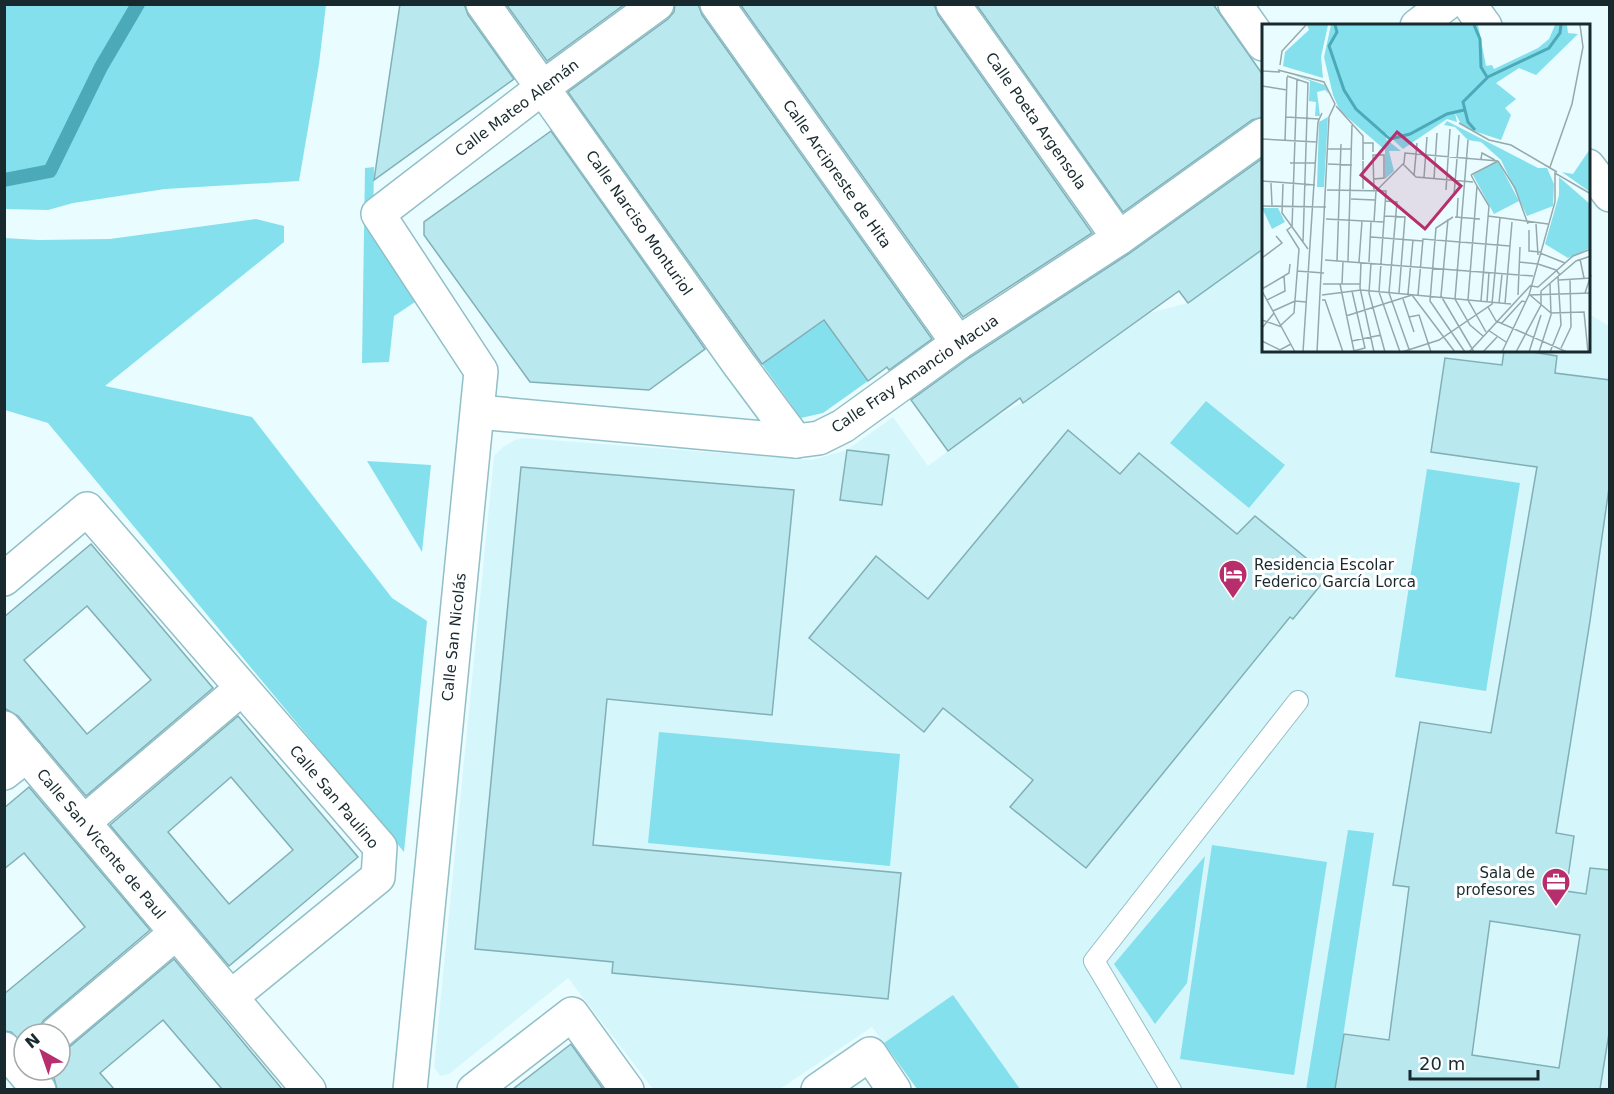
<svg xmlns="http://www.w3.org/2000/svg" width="1614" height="1094" viewBox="0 0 1614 1094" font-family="'DejaVu Sans',sans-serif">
<rect width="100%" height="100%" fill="#e9fcff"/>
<!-- built -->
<polygon fill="#d5f7fc" points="1263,250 1263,351 1588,351 1589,314 1609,326 1609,1089 917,1089 872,1027 780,1089 653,1089 568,978 449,1074 440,1076 434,1067 494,456 503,447 515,440 524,438 812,460 847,450 893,417 928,466 989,421 1023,402 1149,313 1188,303"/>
<!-- green -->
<g fill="#84e0ed">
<polygon points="4,5 326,5 319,64 299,181 165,189 73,203 48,210 5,209"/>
<polygon points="374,167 373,221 421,298 394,316 389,362 362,363 365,168"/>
<polygon points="256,219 284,226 284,242 105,386 252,417 392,598 427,621 404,852 48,423 5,410 4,238 39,240 110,239"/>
<polygon points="824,320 868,381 823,413 801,418 762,364"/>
<polygon points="1206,401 1285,465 1249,508 1170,443"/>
<polygon points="367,461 431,465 422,552"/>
<polygon points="1427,469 1520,483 1486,691 1395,677"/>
<polygon points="659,732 900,754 890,866 648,843"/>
<polygon points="1348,830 1374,833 1335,1089 1306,1090"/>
<polygon points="1212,845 1327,862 1294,1075 1180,1059"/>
<polygon points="1205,856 1187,983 1155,1024 1114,964"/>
<polygon points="953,995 1020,1089 917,1089 884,1043"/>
</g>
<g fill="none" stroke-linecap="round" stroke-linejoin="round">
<!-- stream -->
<polyline stroke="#4caab8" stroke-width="14" points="4,180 50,171 101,67 138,4"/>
</g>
<!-- building -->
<g fill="#b9e8ef" stroke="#81afb6" stroke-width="1.5" fill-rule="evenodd">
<polygon points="400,4 464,4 468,15 514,79 374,180"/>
<polygon points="506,4 625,4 547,61"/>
<polygon points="675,4 698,4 702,15 932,339 889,370 887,367 868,381 824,320 762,364 568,92 668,19 674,12"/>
<polygon points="740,4 934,4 938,15 1092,233 963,317"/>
<polygon points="976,4 1213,4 1263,75 1263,117 1252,120 1123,212"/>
<polygon points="551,131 705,349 649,390 530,382 424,235 424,222"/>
<polygon points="1263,158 1263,249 1188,303 1179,291 1023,403 1020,398 948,451 911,400 969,358 1130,253"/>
<path d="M 1504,351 L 1526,351 L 1557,356 L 1555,373 L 1610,380 L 1610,481 L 1590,621 L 1556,833 L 1574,836 L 1566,891 L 1586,894 L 1590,868 L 1610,870 L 1610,1027 L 1600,1089 L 1335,1089 L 1344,1034 L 1389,1040 L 1409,887 L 1393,885 L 1420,722 L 1491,733 L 1537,467 L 1431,452 L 1445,358 L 1502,365 ZM 1490,921 L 1580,935 L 1559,1068 L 1472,1055 Z"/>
<polygon points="1068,430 1120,474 1139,453 1237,534 1255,516 1328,576 1293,619 1290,617 1086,868 1010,807 1033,780 943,708 924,732 809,638 876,556 928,599"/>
<polygon points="847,450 889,455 882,505 840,500"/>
<polygon points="521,467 794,490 772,715 607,699 593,845 901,873 888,999 612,973 613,962 475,949"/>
<path d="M 91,544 L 213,688 L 86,796 L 18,716 L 4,708 L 4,617 ZM 87,606 L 151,680 L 87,734 L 24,660 Z"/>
<path d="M 238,716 L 358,857 L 229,966 L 110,825 ZM 231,777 L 293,850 L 229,904 L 168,832 Z"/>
<polygon points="29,787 150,930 44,1020 39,1027 38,1034 24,1034 24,1044 11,1032 4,1031 4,994 85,927 24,853 4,869 4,808"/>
<polygon points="174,959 282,1089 222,1089 163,1020 100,1073 114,1089 57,1089 54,1078 47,1070 60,1070 60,1052 68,1048"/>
<polygon points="571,1044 603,1089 513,1089"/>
</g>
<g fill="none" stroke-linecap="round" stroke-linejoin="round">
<!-- service casing -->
<g stroke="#91bfc6" stroke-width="22">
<polyline id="service" points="1171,1090 1094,961 1298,701"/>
</g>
<!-- minor casing -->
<g stroke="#91bfc6" stroke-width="36">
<g id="minor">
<polyline points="483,4 738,363 796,441"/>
<polyline points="717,4 958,343"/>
<polyline points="953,4 1119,238"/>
<polyline points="1235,4 1263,44"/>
<polyline points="1469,4 1485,26"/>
<polyline points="1417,26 1446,4"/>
<polyline points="1588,166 1610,195"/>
<polyline points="478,412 796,441 819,438 843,426 958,343 1119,238 1263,135"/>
<polyline points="4,579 87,509 380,847 378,877 231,997"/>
<polyline points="4,728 309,1090"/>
<polyline points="4,773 27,755"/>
<polyline points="84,822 241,689"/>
<polyline points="56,1034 176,933"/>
<polyline points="4,1049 39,1090"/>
<polyline points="410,1090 481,371 378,214 542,88 657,4"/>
<polyline points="474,1090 572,1014 627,1090"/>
<polyline points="818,1090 870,1054 894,1090"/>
</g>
</g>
<!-- service -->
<use href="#service" stroke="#fff" stroke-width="20"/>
<!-- minor -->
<use href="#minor" stroke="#fff" stroke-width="33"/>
</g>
<!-- icons -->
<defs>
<g id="hotel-pin" transform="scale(1.5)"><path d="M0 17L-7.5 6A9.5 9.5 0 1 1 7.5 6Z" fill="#b72e6c" stroke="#fff"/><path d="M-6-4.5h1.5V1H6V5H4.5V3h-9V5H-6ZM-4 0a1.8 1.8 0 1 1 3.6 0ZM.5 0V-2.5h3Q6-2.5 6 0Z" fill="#fff"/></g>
<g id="office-pin" transform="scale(1.5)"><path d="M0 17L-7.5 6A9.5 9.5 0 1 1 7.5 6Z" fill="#b72e6c" stroke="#fff"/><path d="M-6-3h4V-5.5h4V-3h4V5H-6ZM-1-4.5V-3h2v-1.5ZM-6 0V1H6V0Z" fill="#fff"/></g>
</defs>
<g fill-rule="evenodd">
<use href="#hotel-pin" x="1233" y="574"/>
<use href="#office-pin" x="1556" y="882"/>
</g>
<g text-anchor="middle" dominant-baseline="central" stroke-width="6" stroke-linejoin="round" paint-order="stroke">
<!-- street labels -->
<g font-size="15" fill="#182a2d" stroke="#fff">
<text transform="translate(517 108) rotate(-37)">Calle Mateo Alemán</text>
<text transform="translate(1036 121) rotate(55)">Calle Poeta Argensola</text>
<text transform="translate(837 174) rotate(55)">Calle Arcipreste de Hita</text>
<text transform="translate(639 223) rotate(55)">Calle Narciso Monturiol</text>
<text transform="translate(915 374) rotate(-34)">Calle Fray Amancio Macua</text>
<text transform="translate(454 637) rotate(-84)">Calle San Nicolás</text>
<text transform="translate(334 797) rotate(50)">Calle San Paulino</text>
<text transform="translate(101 844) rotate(50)">Calle San Vicente de Paul</text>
</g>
<!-- poi labels -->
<g font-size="15" fill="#182a2d" stroke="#fff" text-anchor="start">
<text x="1254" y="565">Residencia Escolar<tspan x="1254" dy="17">Federico García Lorca</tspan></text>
<text x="1535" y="873" text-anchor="end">Sala de<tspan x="1535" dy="17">profesores</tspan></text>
</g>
</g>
<!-- overview -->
<g transform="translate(1262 24)">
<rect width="328" height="328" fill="#e9fcff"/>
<path d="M 45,1 L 66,1 L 59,33 L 61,54 L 21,42 L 23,28 L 47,6 ZM 69,1 L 216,1 L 224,42 L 230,41 L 232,45 L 276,24 L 287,15 L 293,1 L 305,1 L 306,9 L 316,10 L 274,51 L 257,44 L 234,59 L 254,75 L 243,84 L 249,91 L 239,116 L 212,107 L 199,100 L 193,89 L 195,98 L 185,95 L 141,125 L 124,109 L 124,115 L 139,127 L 127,127 L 132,147 L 123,155 L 123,126 L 78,87 L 71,71 L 62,33 ZM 27,49 L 63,61 L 67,70 L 63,66 L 55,68 L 58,92 L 53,92 L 54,78 L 47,77 L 48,57 ZM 66,93 L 62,163 L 55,163 L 57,98 ZM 185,97 L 276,144 L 285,144 L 292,160 L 291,182 L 265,192 L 239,136 L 219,118 L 206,116 L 193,103 L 182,101 ZM 328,125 L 328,168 L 300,148 L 311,150 ZM 236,137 L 257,177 L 232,190 L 211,151 ZM 297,153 L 328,180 L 328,224 L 306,234 L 283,220 L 297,171 ZM 0,184 L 16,184 L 23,198 L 10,205 Z" fill="#84e0ed"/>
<path fill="none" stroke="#4caab8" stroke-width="3" d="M 73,1 L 75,8 L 67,22 L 82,66 L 94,85 L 128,115 L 148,110 L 185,90 L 202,86M 212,1 L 218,15 L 219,43 L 225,53M 213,106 L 206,98 L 201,78 L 226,53 L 287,24 L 298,9 L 299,1"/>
<path fill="none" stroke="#95a8ab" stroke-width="1.5" d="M 18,41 L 20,27 L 44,1M 16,46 L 62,58 L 73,80 L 67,93 L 55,328M 0,47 L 18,48M 25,52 L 46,59 L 41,218M 0,62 L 25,66M 74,82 L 101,112 L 101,136M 24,93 L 57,95M 197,99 L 227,116 L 249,121 L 295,148M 0,115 L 55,118M 206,116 L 193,275 L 208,301 L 221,312M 23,117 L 25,53M 101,119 L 111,119 L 111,128M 66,125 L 90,125M 219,135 L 220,129 L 233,136M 101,137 L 101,165M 236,137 L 253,164 L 266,200M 28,139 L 54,139M 66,140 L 90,141M 141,140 L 154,153 L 211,158M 288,143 L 310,80 L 321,23 L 318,1M 209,151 L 215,162 L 206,276 L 224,308M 209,151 L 236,137M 152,152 L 155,119M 162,153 L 165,113M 112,155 L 122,154 L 122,131 L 111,131 L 112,167M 172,155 L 175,109M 0,157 L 53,161M 9,159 L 10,181M 21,160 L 20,189 L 46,225M 215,162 L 227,182 L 219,277M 65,166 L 124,167 L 117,268 L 138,328M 184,166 L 188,105M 192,171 L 197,111M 89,175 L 113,176M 124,177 L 135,178 L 127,269 L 148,328M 0,182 L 64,183M 123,192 L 143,193 L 137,269M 226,192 L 286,200M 191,193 L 174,204 L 168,277 L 203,328M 193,193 L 218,195M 195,193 L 196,174M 64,195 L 122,198M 186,195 L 179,272 L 212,328M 112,198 L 114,167 L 142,139 L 143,129 L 236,137M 274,200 L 276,231M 30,203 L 35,55M 267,206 L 267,227 L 279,228M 109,213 L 161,217M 278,229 L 303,239M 0,234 L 20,219 L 14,212M 318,235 L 322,254M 63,236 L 271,252M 75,237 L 79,120M 86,237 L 90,101M 97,238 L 100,197M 99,238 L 98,264 L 112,328M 107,238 L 109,198M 257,238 L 276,240 L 294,246 L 298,251M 109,239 L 107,269 L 123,328M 35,247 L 62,249M 308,255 L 309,303M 297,256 L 329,254M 61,260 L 98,260M 78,260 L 92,327M 80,260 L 81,237M 269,262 L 276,263 L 311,232 L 329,225M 0,265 L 27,249 L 28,240M 0,267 L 33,328M 323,269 L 329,251M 146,270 L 151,216M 60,271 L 99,266 L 249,280M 150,271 L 193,328M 156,271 L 161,215 L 248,222M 256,271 L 258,223M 267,271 L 329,269M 268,271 L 289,289 L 322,288 L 326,328M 141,275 L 152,308M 5,276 L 23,267 L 22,252M 60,276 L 63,276 L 81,328M 225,278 L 227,248M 237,279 L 240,250M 243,280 L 250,198M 226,283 L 234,297 L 305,328M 11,287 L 33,277 L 44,278M 84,292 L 150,271M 147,293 L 157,291 L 169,328M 0,296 L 20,303M 239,300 L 260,277 L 264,278M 19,301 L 32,289 L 37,225 L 25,206 L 29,203M 0,304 L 12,289M 226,306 L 244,318M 0,317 L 18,326 L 29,320M 90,317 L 119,311M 299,324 L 309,303M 41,328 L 56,98 L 60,89M 88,328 L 103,324 L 90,267M 140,328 L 177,316 L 230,280 L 238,194M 207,328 L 269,261M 221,328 L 235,313M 240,328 L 267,271 L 293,178 L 293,149 L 329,170M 254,328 L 279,281 L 279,267 L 314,237 L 329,232M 267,328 L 279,291M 277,328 L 289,291 L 288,260M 288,328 L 299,301 L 296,253"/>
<path fill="#b72e6c" fill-opacity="0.15" stroke="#b72e6c" stroke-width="3" d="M 135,108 L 199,162 L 163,205 L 99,151 Z"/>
<rect width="328" height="328" fill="none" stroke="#182a2d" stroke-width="3"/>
</g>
<!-- border -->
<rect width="1614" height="1094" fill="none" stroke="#182a2d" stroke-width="12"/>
<!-- north arrow -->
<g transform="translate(42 1052) rotate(320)"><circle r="28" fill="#ffffff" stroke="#a3aaab" stroke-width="1.5"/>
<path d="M0-4.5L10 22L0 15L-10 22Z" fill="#b72e6c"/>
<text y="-9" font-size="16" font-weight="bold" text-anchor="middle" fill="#182a2d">N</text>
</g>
<!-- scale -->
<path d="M1410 1070v9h128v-9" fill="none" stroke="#182a2d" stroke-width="3"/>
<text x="1419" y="1070" font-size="18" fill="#182a2d" stroke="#ffffff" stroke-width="4.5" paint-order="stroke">20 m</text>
</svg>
